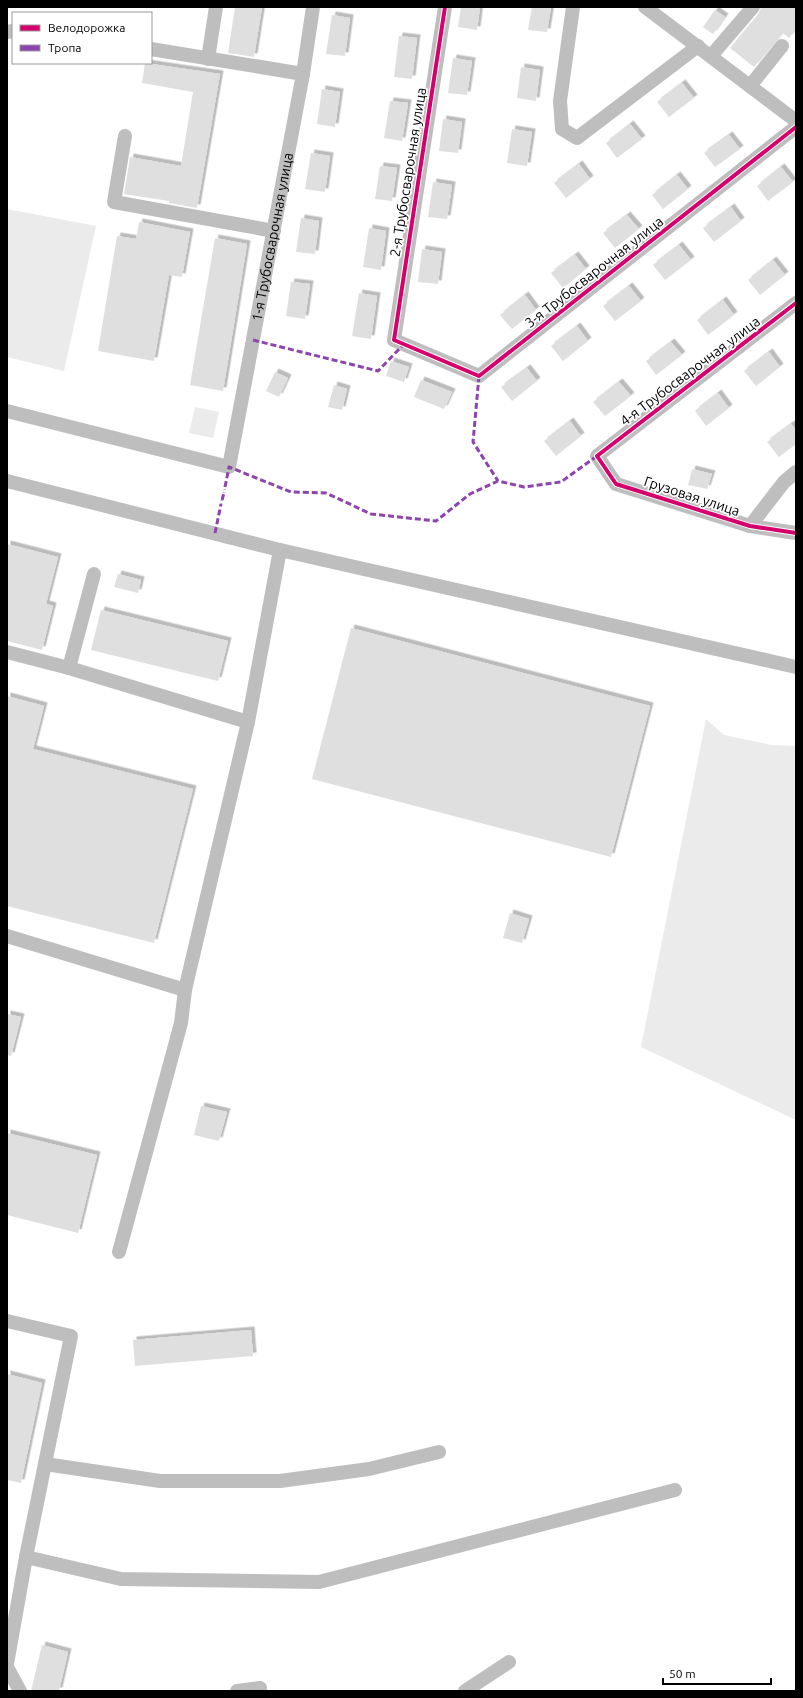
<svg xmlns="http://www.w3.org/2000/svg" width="803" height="1698" viewBox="0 0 803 1698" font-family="Ubuntu,sans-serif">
<defs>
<filter id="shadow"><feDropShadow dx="3.5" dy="-3.5" stdDeviation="0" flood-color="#0004"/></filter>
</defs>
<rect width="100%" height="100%" fill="#fff"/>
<!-- green -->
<g fill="#ebebeb">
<polygon points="7,209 96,226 64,371 7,357"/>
<polygon points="195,407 219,412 213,438 189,433"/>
<polygon points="706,719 724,735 772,745 796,746 796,1120 641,1047"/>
</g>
<!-- building -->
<g fill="#dfdfdf" filter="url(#shadow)">
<polygon points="235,7 262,7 254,57 228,53"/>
<polygon points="461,7 480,7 477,30 458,27"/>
<polygon points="532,7 551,7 547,32 528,30"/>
<polygon points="761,7 796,7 796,29 789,38 783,33 754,67 730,48 759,13"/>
<polygon points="715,10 725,17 713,34 703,27"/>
<polygon points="332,15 350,18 345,56 326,54"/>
<polygon points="399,36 417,38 412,79 394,77"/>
<polygon points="453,58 472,61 467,95 448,93"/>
<polygon points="145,63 220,74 197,208 169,203 169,201 124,194 130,157 181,166 193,92 142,83"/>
<polygon points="521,67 540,70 536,101 517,98"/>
<polygon points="682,83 694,98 669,117 657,102"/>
<polygon points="322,89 340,92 335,127 317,124"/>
<polygon points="390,101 408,103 402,141 384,138"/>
<polygon points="443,119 462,122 458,153 439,151"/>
<polygon points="630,124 642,139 617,158 606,143"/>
<polygon points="512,129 532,132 527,166 507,163"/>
<polygon points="729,135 740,149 715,167 704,153"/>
<polygon points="311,153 330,156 325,192 305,189"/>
<polygon points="579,164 590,179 566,198 554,183"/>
<polygon points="380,166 397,168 392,201 375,199"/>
<polygon points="781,167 793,182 768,201 757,186"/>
<polygon points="677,175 688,189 663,209 652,195"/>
<polygon points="433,182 452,185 447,219 428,217"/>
<polygon points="731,207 741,221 714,242 703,228"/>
<polygon points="627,215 639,229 615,248 603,233"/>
<polygon points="301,218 319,221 315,254 296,252"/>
<polygon points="139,222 190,232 182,277 169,275 154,361 98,351 117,236 136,239"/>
<polygon points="369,228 386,231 381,270 363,267"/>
<polygon points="215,238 247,244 223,391 190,385"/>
<polygon points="679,245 691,260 665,280 653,265"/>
<polygon points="422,249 442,252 438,284 418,282"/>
<polygon points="575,255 586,269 563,288 551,273"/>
<polygon points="773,260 785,275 760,295 748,280"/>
<polygon points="291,282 310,284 305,319 286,316"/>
<polygon points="629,286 641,301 615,321 603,306"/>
<polygon points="359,293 377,296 371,339 352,336"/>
<polygon points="525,295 536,310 512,329 500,315"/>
<polygon points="723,300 734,315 708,335 697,320"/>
<polygon points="577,326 588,341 563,361 551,346"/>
<polygon points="671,342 682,355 656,375 646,361"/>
<polygon points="769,352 780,367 756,386 744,371"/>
<polygon points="391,361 409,367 404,382 386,376"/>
<polygon points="527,368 537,381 512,401 501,387"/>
<polygon points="275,372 288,378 279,397 266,391"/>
<polygon points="421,380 452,392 444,409 414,397"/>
<polygon points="619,382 631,396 605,416 593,402"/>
<polygon points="334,385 347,389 342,410 328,407"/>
<polygon points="718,393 729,408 706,426 695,411"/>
<polygon points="570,421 581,436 556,456 544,441"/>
<polygon points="791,424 796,430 796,444 779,457 767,442"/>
<polygon points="692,469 712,474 707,489 688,485"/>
<polygon points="7,544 58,557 46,604 53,606 42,650 7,641"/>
<polygon points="118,574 141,580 138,593 114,587"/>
<polygon points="101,610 228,641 218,681 91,650"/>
<polygon points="351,628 650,706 611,857 312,779"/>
<polygon points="7,696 44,706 33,749 193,789 154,943 7,906"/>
<polygon points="510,913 529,919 522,943 503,938"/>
<polygon points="7,1014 21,1017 11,1056 7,1055"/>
<polygon points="201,1106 227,1112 219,1141 194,1135"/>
<polygon points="7,1133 97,1155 78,1233 7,1215"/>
<polygon points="251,1330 253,1356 135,1366 133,1340"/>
<polygon points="7,1374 42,1383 21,1483 7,1480"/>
<polygon points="42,1645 68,1652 59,1691 31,1691"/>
</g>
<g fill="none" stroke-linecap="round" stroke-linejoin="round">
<!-- path -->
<g stroke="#b9b9b9" stroke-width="2.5" stroke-dasharray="1 2" stroke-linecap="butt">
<polyline points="224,493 225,487"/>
<polyline points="221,504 222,500"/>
</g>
<!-- minor -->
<g stroke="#bebebe" stroke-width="14">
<polyline points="445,7 394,340 479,376 796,127"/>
<polyline points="573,7 560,101 562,129 577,138 698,46"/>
<polyline points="645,7 796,121"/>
<polyline points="7,32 13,31"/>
<polyline points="151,49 303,74"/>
<polyline points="711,56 753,7"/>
<polyline points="208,59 216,7"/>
<polyline points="750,86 782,46"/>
<polyline points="125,136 114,202 274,231"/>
<polyline points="796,303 597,456 616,484 750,526 796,533"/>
<path id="s1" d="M 7,411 L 229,467 L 303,74 L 313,7"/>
<polyline points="7,481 280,550 796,667"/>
<polyline points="750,526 784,482 796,472"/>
<polyline points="7,652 69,668 248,722"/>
<polyline points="69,668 94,574"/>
<polyline points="7,936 185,990"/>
<polyline points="119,1252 181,1023 185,990 248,722 280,550"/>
<polyline points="7,1321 71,1336 26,1557 7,1664"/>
<polyline points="45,1464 160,1481 280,1481 369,1469 439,1452"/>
<polyline points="26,1557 121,1579 319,1582 675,1490"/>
<polyline points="7,1667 20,1691"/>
<polyline points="237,1691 260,1688"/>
<polyline points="465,1691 509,1662"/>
</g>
<!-- quiet -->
<g stroke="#8e44ad" stroke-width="3" stroke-dasharray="6 3" stroke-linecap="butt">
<polyline points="253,340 378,371 404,344"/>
<polyline points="479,376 473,442 498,481"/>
<polyline points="225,487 229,467 291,492 326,493 371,514 436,521 470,494 498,481 524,487 561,482 597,456"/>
<polyline points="222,500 224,493"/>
<polyline points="215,533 221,504"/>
</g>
<!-- cycleway casing -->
<g stroke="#fff" stroke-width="6">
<g id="cycleway">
<polyline points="445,7 394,340 479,376 796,127"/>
<polyline points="796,303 597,456 616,484 750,526 796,533"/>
</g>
</g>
<!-- cycleway -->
<use href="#cycleway" stroke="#d6006c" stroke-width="4"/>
</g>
<g text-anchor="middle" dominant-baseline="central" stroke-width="3.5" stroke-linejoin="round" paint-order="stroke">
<!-- street labels -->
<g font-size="14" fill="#000" stroke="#fff">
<text transform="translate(408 172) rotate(-81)">2-я Трубосварочная улица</text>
<text stroke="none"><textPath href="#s1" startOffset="463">1-я Трубосварочная улица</textPath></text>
<text transform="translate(594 272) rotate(-38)">3-я Трубосварочная улица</text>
<text transform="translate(690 371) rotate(-37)">4-я Трубосварочная улица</text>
<text transform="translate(692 496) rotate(18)">Грузовая улица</text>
</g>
</g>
<!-- border -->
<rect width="803" height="1698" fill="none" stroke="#000000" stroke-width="16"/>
<!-- legend -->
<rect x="12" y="12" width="140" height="52" fill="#ffffff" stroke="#999999"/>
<rect x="20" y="25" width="20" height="6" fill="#d6006c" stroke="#999999"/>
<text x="48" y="32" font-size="12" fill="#000000">Велодорожка</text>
<rect x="20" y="45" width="20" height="6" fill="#8e44ad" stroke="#999999"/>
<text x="48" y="52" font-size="12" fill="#000000">Тропа</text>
<!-- scale -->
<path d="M663 1678v6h108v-6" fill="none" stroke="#000000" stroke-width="2"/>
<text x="669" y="1678" font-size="12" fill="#000000" stroke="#ffffff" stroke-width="3" paint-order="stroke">50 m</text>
</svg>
